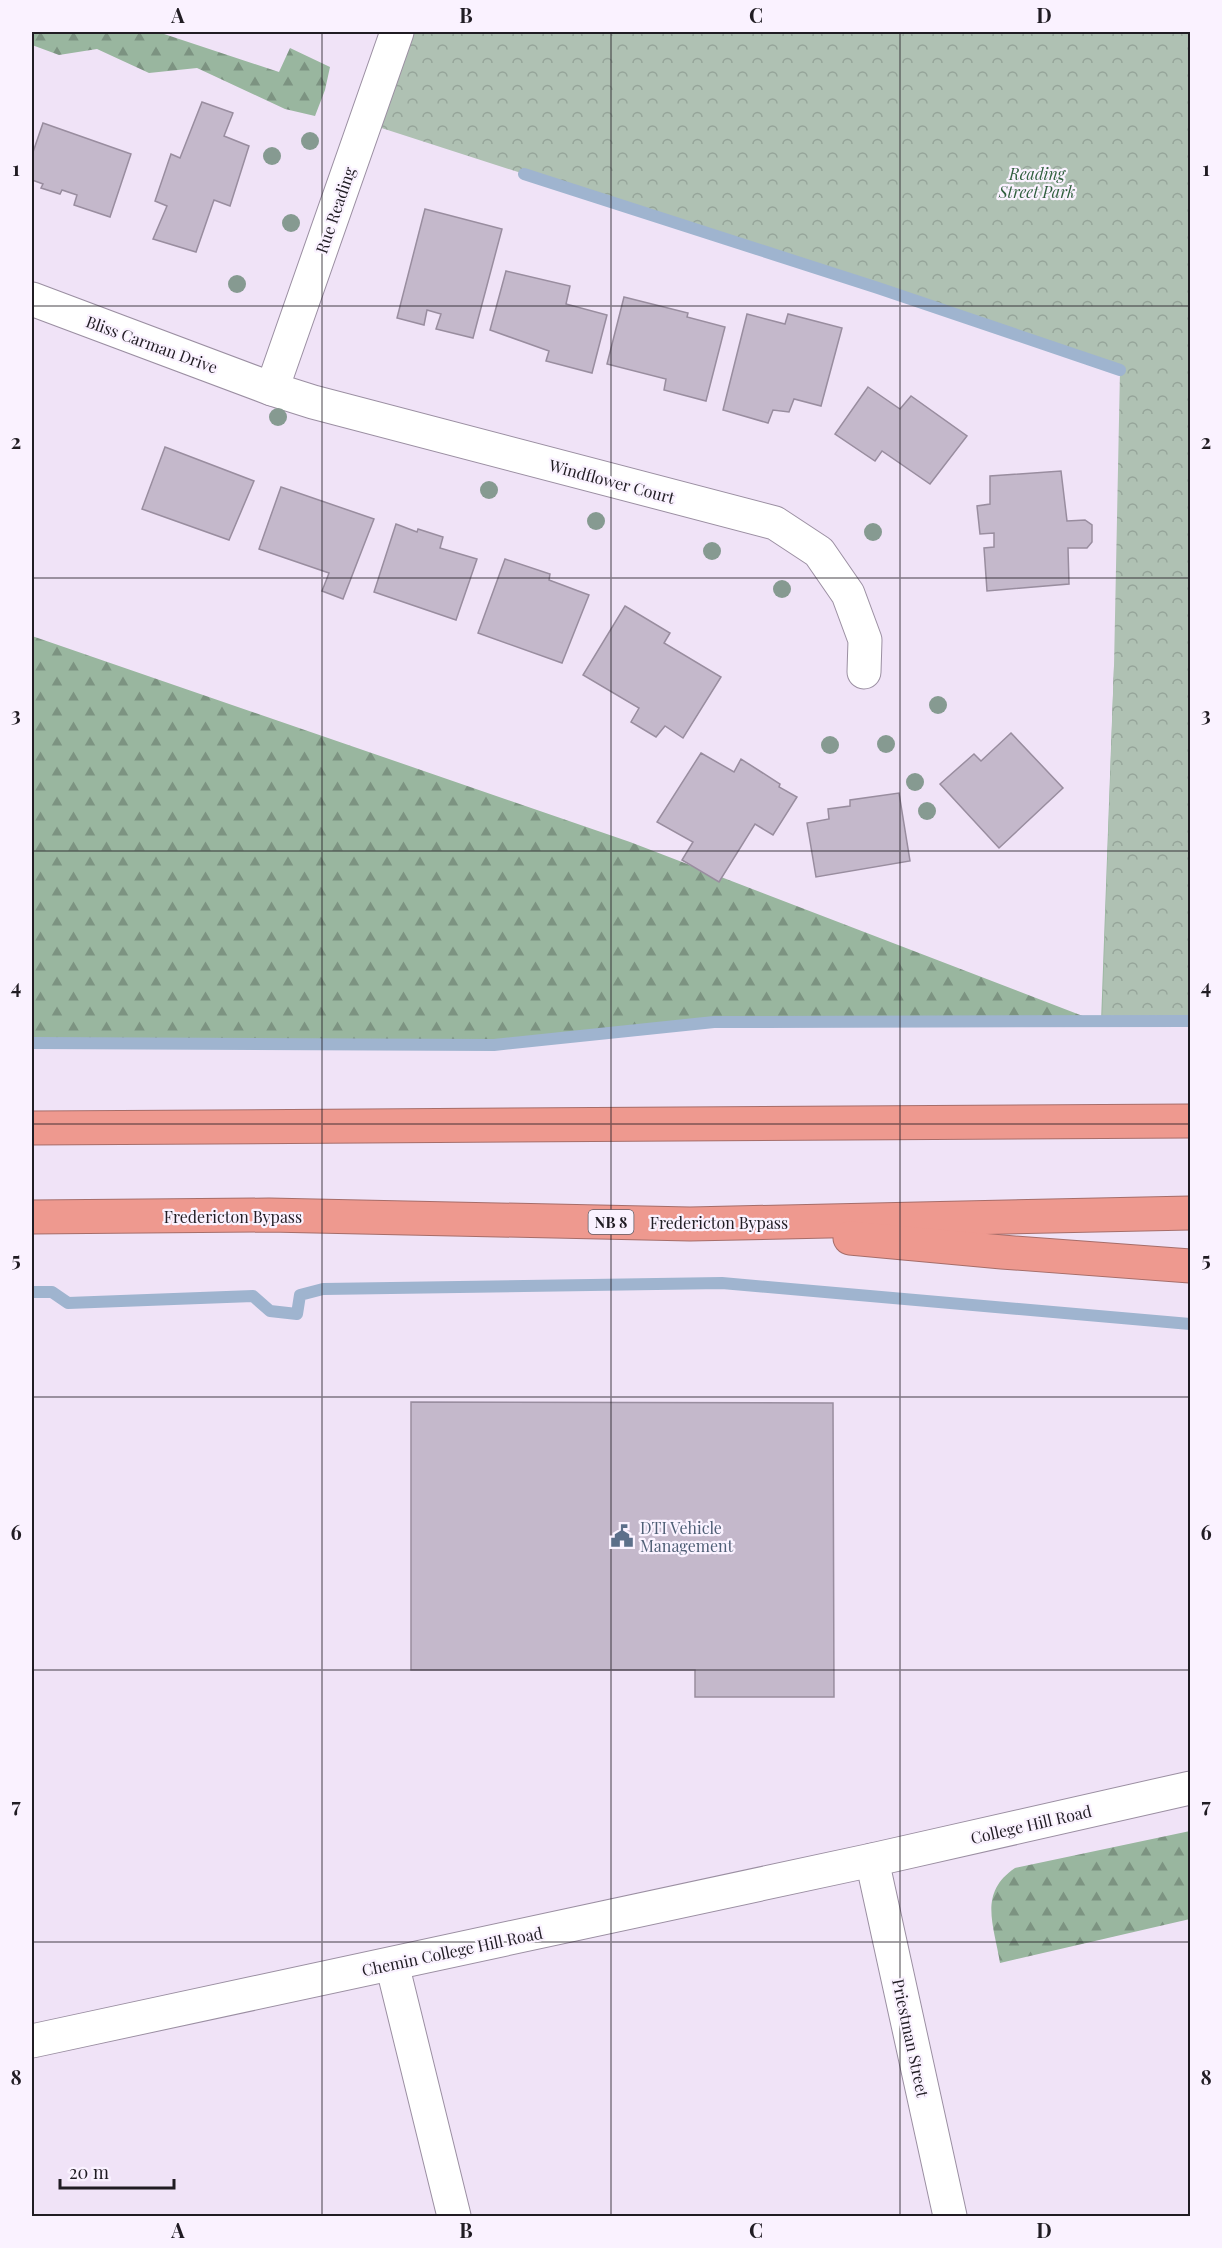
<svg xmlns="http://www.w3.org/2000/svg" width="1222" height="2248" viewBox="0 0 1222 2248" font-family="'Playfair Display',serif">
<defs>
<pattern id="forest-firs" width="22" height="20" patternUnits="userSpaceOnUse" patternTransform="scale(1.5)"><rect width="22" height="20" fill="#99b69f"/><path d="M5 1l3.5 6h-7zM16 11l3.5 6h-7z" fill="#7c9381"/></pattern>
<pattern id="park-crowns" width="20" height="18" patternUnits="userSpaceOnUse" patternTransform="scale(1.5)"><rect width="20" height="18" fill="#afc1b3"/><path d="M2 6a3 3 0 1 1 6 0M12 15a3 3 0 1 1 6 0" fill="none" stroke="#96a59a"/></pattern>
</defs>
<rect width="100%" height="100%" fill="#f0e3f7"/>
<!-- forest -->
<g fill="url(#forest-firs)">
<polygon points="32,32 158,32 279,72 290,48 330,67 325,90 315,116 285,109 197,68 149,73 97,49 59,55 32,45"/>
<polygon points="32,636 630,842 1101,1023 1114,666 1190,1021 714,1022 494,1045 32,1043"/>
<path d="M 1190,1831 L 1190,1919 L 1000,1963 C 994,1925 978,1893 1015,1868 Z"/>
</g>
<!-- park -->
<polygon fill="url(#park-crowns)" points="397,32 1190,32 1190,1021 1102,1023 1114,666 1120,370 878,288 366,123"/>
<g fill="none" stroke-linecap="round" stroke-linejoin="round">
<!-- stream -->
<g stroke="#9fb4cf" stroke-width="12">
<polyline points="524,174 878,288 1120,370"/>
<polyline points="32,1043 494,1045 714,1022 1190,1021"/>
<polyline points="32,1292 52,1292 68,1303 253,1296 270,1311 297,1314 300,1295 323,1289 722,1283 1190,1324"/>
</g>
</g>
<!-- building -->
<g fill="#c4b8cb" stroke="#998d9f" stroke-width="1.5">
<polygon points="202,102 233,113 224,136 249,146 230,206 214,200 196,252 153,239 167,206 155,201 171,154 180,158"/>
<polygon points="43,123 131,154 110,217 74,205 77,195 62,190 60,194 41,188 43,184 32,180 32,155"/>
<polygon points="425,209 502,229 473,338 436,329 441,314 427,310 424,325 397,318"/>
<polygon points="506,271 570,286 566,304 607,315 592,373 546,361 549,351 490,330"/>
<polygon points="624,297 688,313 687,317 725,327 706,401 664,390 666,379 607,364"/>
<polygon points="747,314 785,324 788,314 842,328 821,406 794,399 789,412 773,410 768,423 723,410"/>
<polygon points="868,387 900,409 911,396 967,436 930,484 882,451 875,461 835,434"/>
<polygon points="165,447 254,481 229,540 142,509"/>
<polygon points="1061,471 1067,521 1085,520 1092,525 1092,542 1087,548 1068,548 1069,584 987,591 984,548 994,547 994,533 980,534 977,506 990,504 990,476"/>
<polygon points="281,487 374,519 343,599 322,591 329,573 259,549"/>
<polygon points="396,524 417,532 418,529 443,537 440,548 477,559 456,620 374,592"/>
<polygon points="505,559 550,574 549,580 589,595 562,663 478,633"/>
<polygon points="625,606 670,633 664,643 721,677 683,738 665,726 656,737 631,722 639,708 583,675"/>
<polygon points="1011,733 1063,788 999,848 940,784 974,754 981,761"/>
<polygon points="701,753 734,772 741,759 780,784 779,787 797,797 773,835 755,824 719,882 682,860 693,842 657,822"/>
<polygon points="899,793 910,861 816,877 807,823 829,819 828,809 850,806 850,800"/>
<polygon points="411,1402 833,1403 834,1697 695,1697 695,1670 411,1670"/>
</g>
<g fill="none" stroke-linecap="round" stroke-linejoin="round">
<!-- minor casing -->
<g stroke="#9b8fa2" stroke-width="35">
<g id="minor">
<polyline points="32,299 272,389 313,402 775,523 819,552 848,594 865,640 864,672"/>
<polyline points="272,389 397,32"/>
<polyline points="872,1860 950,2216"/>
<polyline points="392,1964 454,2216"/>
<polyline points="32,2041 872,1860 1190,1788"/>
</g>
</g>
<!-- highway casing -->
<g stroke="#a66d69" stroke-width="35">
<g id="highway">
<polyline points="32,1128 1190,1121"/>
<polyline points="32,1217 269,1215 690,1224 1190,1213"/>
<polyline points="850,1238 1002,1252 1190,1266"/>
</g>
</g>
<!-- minor -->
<use href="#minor" stroke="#fff" stroke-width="33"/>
<!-- highway -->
<use href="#highway" stroke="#ee998f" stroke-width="33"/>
</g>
<!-- trees -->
<g fill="#869a91">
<circle cx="310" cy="141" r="9"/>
<circle cx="272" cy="156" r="9"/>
<circle cx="291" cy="223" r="9"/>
<circle cx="237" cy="284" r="9"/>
<circle cx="278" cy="417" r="9"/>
<circle cx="489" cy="490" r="9"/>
<circle cx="596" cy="521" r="9"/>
<circle cx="873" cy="532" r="9"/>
<circle cx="712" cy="551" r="9"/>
<circle cx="782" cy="589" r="9"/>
<circle cx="938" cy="705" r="9"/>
<circle cx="886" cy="744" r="9"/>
<circle cx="830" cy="745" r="9"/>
<circle cx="915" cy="782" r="9"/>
<circle cx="927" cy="811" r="9"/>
</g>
<!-- grid -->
<path fill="none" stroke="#201c23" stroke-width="1.5" stroke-opacity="0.55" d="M 322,32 L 322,2216M 611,32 L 611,2216M 900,32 L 900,2216M 32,306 L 1190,306M 32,578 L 1190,578M 32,851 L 1190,851M 32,1124 L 1190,1124M 32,1397 L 1190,1397M 32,1670 L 1190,1670M 32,1942 L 1190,1942"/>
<!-- icons -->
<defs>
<g id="civic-bare" transform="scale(1.8)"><path d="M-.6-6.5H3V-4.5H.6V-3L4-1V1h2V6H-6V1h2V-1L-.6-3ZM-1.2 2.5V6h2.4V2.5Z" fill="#5c6f8a" stroke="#faf2ff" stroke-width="2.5" paint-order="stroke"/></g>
</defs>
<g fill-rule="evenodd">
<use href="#civic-bare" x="622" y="1536"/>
</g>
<g text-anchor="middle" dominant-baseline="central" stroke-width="4.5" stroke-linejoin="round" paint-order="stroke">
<!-- shield labels -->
<rect fill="#faf2ff" stroke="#615c65" stroke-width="1.5" x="588.5" y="1210" width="45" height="24" rx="4.5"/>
<g font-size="15" font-weight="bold" fill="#201c23">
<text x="611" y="1222">NB 8</text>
</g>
<!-- park labels -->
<g font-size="16" font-style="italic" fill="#305f3e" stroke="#faf2ff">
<text x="1037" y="173">Reading<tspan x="1037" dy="18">Street Park</tspan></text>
</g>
<!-- street labels -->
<g font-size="16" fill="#201c23" stroke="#faf2ff">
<text transform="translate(335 210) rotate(-71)">Rue Reading</text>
<text transform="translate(152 344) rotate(20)">Bliss Carman Drive</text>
<text transform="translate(612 481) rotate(15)">Windflower Court</text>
<text x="233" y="1216">Fredericton Bypass</text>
<text x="719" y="1222">Fredericton Bypass</text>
<text transform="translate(1031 1824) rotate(-13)">College Hill Road</text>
<text transform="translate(452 1951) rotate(-12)">Chemin College Hill Road</text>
<text transform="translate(911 2038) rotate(78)">Priestman Street</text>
</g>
<!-- service labels -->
<g font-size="16" fill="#4e5e75" stroke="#faf2ff" text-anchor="start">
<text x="640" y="1527">DTI Vehicle<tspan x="640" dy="18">Management</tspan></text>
</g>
</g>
<!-- border -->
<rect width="1222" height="2248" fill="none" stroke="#faf2ff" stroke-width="66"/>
<!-- scale -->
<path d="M60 2179v9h114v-9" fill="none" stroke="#201c23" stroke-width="3"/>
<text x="69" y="2179" font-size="18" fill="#201c23" stroke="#faf2ff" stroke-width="4.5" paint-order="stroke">20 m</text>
<rect x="33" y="33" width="1156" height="2182" fill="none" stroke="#201c23" stroke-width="2"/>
<g font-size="20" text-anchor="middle" font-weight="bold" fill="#201c23">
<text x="178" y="23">A</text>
<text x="466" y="23">B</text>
<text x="756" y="23">C</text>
<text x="1044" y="23">D</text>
<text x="16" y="176">1</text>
<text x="1206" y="176">1</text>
<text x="16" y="449">2</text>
<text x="1206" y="449">2</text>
<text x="16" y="722">3</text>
<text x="1206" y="722">3</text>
<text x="16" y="994">4</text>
<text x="1206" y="994">4</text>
<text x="16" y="1267">5</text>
<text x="1206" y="1267">5</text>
<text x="16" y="1540">6</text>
<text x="1206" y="1540">6</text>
<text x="16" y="1813">7</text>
<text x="1206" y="1813">7</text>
<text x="16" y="2085">8</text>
<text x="1206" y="2085">8</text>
<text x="178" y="2238">A</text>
<text x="466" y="2238">B</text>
<text x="756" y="2238">C</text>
<text x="1044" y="2238">D</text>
</g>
</svg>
